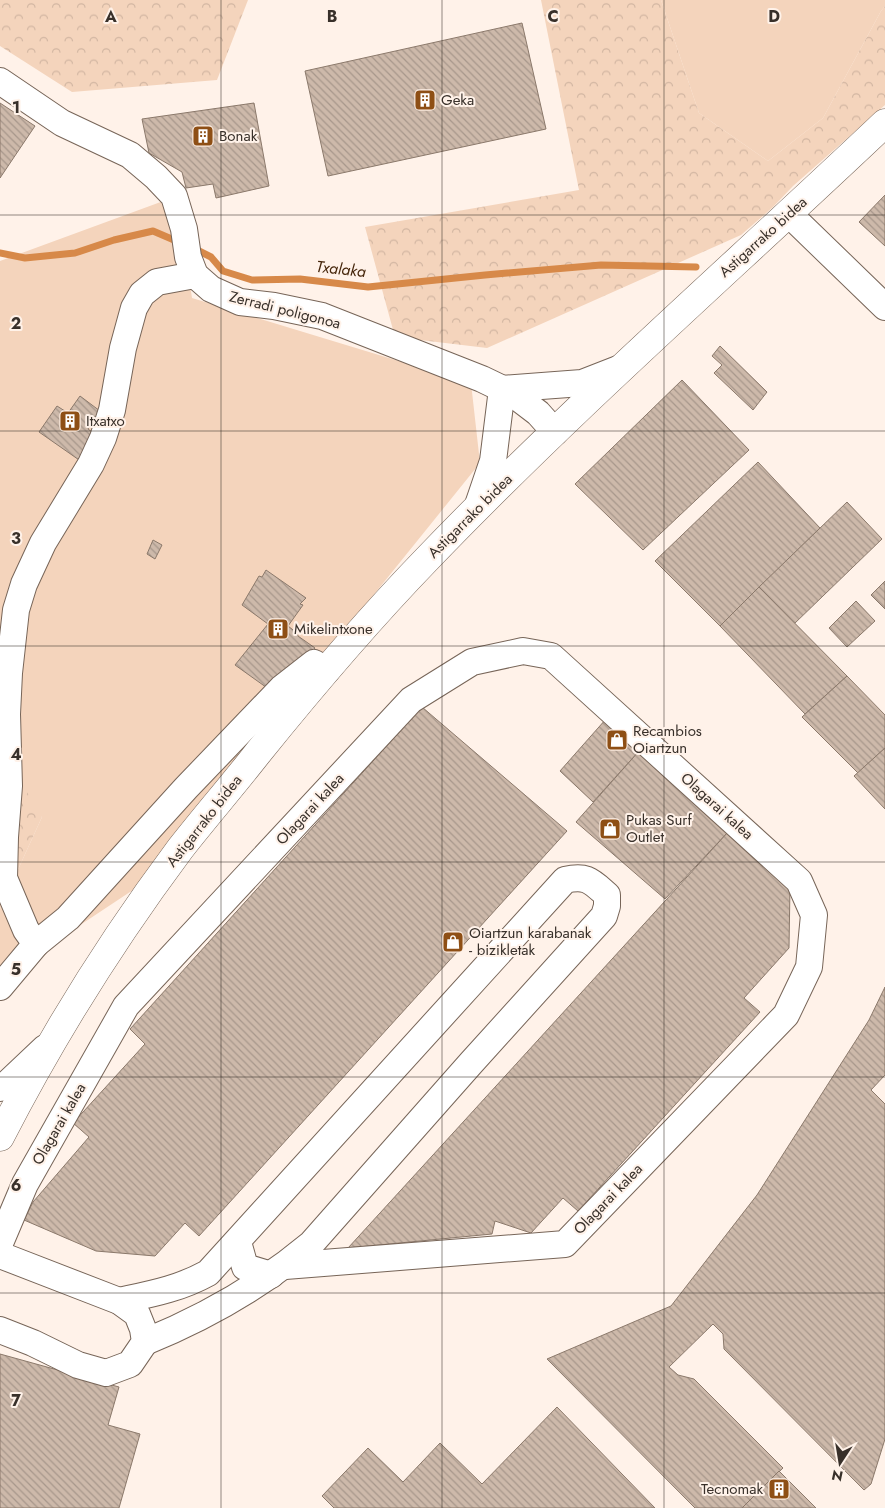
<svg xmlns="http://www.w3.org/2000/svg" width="885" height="1508" viewBox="0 0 885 1508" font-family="Jost,sans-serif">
<defs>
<pattern id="forest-crowns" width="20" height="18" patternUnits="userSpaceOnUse" patternTransform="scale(1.25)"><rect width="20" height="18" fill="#f4d4bc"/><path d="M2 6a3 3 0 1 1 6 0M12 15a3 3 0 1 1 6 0" fill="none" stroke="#d2b6a2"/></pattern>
<pattern id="building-back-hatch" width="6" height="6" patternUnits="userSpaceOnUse" patternTransform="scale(1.25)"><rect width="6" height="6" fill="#cdb9aa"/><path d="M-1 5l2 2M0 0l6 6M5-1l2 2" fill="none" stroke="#a7978b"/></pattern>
</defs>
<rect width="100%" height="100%" fill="#fff2e9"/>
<!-- grass -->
<g fill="#f4d4bc">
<polygon points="661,0 885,0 885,6 881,11 823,118 768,161 699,113"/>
<polygon points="177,196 192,298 471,383 480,463 139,886 29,959 0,988 0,909 42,817 0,784 0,261"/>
</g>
<!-- forest -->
<g fill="url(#forest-crowns)">
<polygon points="0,0 248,0 217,80 72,92 0,46"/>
<polygon points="541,0 661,0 699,113 768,161 823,118 881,11 885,6 885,105 793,186 773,207 741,235 487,348 395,337 365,227 579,190"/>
<polygon points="21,782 42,817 0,909 0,784"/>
</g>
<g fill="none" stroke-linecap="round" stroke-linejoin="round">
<!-- stream -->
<g stroke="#d78949" stroke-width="7">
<polyline points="193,248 211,257 223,271 252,280 300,279 368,287 485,275 601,265 696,267"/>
<polyline points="0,253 25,258 75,253 114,240 153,231 181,243"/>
</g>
</g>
<!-- building -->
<g fill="url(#building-back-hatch)" stroke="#8b796b">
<polygon points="522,23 546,129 328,176 305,71"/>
<polygon points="0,103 35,126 0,178"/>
<polygon points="254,103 269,186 216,198 213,184 186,188 182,172 149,153 142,119"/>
<polygon points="885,195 885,246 859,222"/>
<polygon points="720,346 767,392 753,410 714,373 722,365 712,356"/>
<polygon points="682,380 749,450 643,550 575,484"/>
<polygon points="80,396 100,411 88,429 99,437 82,462 39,432 57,406 68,413"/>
<polygon points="758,462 820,528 720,626 655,561"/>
<polygon points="847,502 882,539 794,624 759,587"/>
<polygon points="153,540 162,545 155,559 147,554"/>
<polygon points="266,570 306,598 300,604 303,605 288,626 297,633 298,636 315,648 288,680 270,690 235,665 268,624 242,605 259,576 262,577"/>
<polygon points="885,581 885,609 871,595"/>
<polygon points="759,587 847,676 805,714 720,626"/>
<polygon points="856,601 875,621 847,647 829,628"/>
<polygon points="847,676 885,715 885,748 858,773 802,717"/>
<polygon points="422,707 567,831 199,1236 185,1223 155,1256 96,1251 24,1220 33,1202 89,1137 73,1123 145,1044 130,1029"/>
<polygon points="606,719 640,750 593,802 560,771"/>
<polygon points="885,748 885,809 854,776"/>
<polygon points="640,750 729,831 665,899 576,822"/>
<polygon points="729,831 790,886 789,948 744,998 760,1012 578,1211 563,1198 531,1233 495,1221 492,1234 348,1248"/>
<polygon points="885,987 885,1075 871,1090 885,1104 885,1439 871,1484 864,1490 724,1349 723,1334 713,1324 669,1367 678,1375 694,1379 783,1468 742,1508 695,1508 547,1359 671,1306 757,1195 869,1020"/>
<polygon points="0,1354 119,1387 108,1425 140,1434 119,1508 0,1508"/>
<polygon points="557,1407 655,1508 334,1508 322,1496 368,1448 403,1482 440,1443 482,1484"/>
<polygon points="779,1471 816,1508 742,1508"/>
</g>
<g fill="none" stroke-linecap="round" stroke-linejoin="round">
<!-- minor casing -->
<g stroke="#776558" stroke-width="28">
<g id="minor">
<polyline points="0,81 62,123 130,155 156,177 174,196 184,229 188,257 195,275 211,289 240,302 274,306 322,316 482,379 513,394 538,413 555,432"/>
<polyline points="789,214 885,307"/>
<polyline points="502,389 582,383 623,367"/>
<polyline points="477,508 493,461 502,389"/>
<polyline points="36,944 68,918 186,788 282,688 314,663 327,670"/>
<polyline points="0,987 36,944 26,930 4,878 5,837 9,786 7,714 9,673 16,610 24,584 43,543 91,464 103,438 112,410 123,348 134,308 142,294 157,282 195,275"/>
<polyline points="0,1088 9,1082 45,1048"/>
<polyline points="238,1242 245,1267 271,1275"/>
<polyline points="0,1243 25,1184 126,1006 411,700 472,662 523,651 551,656 799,881 814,915 809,967 786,1015 565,1244 285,1266"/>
<polyline points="0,1255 119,1301 137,1314 143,1329 145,1342 130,1364 106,1373 78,1365 33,1343 0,1330"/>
<path d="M 119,1301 C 151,1294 179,1289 208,1273 L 565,880 C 587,875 591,881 607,895 L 607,906 L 604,916 L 471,1063 L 311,1244 C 262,1285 204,1318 145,1342"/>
</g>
</g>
<!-- secondary casing -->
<g stroke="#776558" stroke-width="29">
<path id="secondary" d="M 0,1137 C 52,1036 112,940 180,849 C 205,817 232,786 257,754 C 311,687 367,621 427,559 C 573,407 732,268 885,123"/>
</g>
<!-- minor -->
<use href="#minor" stroke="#fff" stroke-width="26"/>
<!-- secondary -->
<use href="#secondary" stroke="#fff" stroke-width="28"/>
</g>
<!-- grid -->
<path fill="none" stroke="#38302a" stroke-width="1" stroke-opacity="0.55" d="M 221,0 L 221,1508M 442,0 L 442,1508M 664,0 L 664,1508M 0,215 L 885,215M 0,431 L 885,431M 0,646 L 885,646M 0,862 L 885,862M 0,1077 L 885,1077M 0,1293 L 885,1293"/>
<!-- icons -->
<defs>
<g id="building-square" transform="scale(1.125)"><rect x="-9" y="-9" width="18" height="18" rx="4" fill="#8e4f15" stroke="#fff2e9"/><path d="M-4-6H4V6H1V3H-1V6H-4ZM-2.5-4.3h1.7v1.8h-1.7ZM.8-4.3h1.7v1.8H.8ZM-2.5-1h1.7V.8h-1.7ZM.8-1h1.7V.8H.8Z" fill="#fff"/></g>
<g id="shop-square" transform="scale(1.125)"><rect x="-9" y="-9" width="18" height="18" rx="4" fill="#8e4f15" stroke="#fff2e9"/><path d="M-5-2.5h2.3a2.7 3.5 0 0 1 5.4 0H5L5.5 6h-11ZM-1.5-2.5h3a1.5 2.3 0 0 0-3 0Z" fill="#fff"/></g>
</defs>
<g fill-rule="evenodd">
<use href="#building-square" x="425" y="100"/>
<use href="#building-square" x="203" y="136"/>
<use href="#building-square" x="70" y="421"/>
<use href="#building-square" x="278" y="629"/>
<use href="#shop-square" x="617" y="740"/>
<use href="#shop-square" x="610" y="829"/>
<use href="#shop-square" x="453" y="942"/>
<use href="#building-square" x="779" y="1489"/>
</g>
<g text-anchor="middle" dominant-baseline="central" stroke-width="4" stroke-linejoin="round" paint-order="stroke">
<!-- poi labels -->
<g font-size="15" fill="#38302a" stroke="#fff2e9" text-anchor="start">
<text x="441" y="100">Geka</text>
<text x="219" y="136">Bonak</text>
<text x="86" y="421">Itxatxo</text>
<text x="294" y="629">Mikelintxone</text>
<text x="633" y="731">Recambios<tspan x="633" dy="17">Oiartzun</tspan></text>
<text x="626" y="820">Pukas Surf<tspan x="626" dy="17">Outlet</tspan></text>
<text x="469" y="933">Oiartzun karabanak<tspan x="469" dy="17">- bizikletak</tspan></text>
<text x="763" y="1489" text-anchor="end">Tecnomak</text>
</g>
<!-- street labels -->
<g font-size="15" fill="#38302a" stroke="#fff2e9">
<text transform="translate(763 237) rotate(-42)">Astigarrako bidea</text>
<text transform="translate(285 310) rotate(14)">Zerradi poligonoa</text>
<text transform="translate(470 516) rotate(-45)">Astigarrako bidea</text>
<text transform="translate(717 806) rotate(42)">Olagarai kalea</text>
<text transform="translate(310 809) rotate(-47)">Olagarai kalea</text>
<text transform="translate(204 821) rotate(-52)">Astigarrako bidea</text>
<text transform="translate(59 1124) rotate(-60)">Olagarai kalea</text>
<text transform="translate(608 1199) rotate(-46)">Olagarai kalea</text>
</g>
<!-- water labels -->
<g font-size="16" font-style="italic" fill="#47270c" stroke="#fff2e9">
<text transform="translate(341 269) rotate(6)">Txalaka</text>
</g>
</g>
<g font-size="16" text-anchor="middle" font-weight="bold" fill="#38302a" stroke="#fff2e9" stroke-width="4" stroke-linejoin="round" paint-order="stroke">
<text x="111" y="22">A</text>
<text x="332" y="22">B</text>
<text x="553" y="22">C</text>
<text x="774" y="22">D</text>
<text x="16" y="113">1</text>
<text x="16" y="329">2</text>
<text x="16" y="544">3</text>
<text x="16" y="760">4</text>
<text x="16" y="975">5</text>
<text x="16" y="1191">6</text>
<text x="16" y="1406">7</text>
</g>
<!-- north arrow -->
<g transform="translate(840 1463) rotate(192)" stroke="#fff2e9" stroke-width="4" paint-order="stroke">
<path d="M0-4L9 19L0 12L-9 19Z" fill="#38302a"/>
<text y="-8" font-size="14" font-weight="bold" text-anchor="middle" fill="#38302a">N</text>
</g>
</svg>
